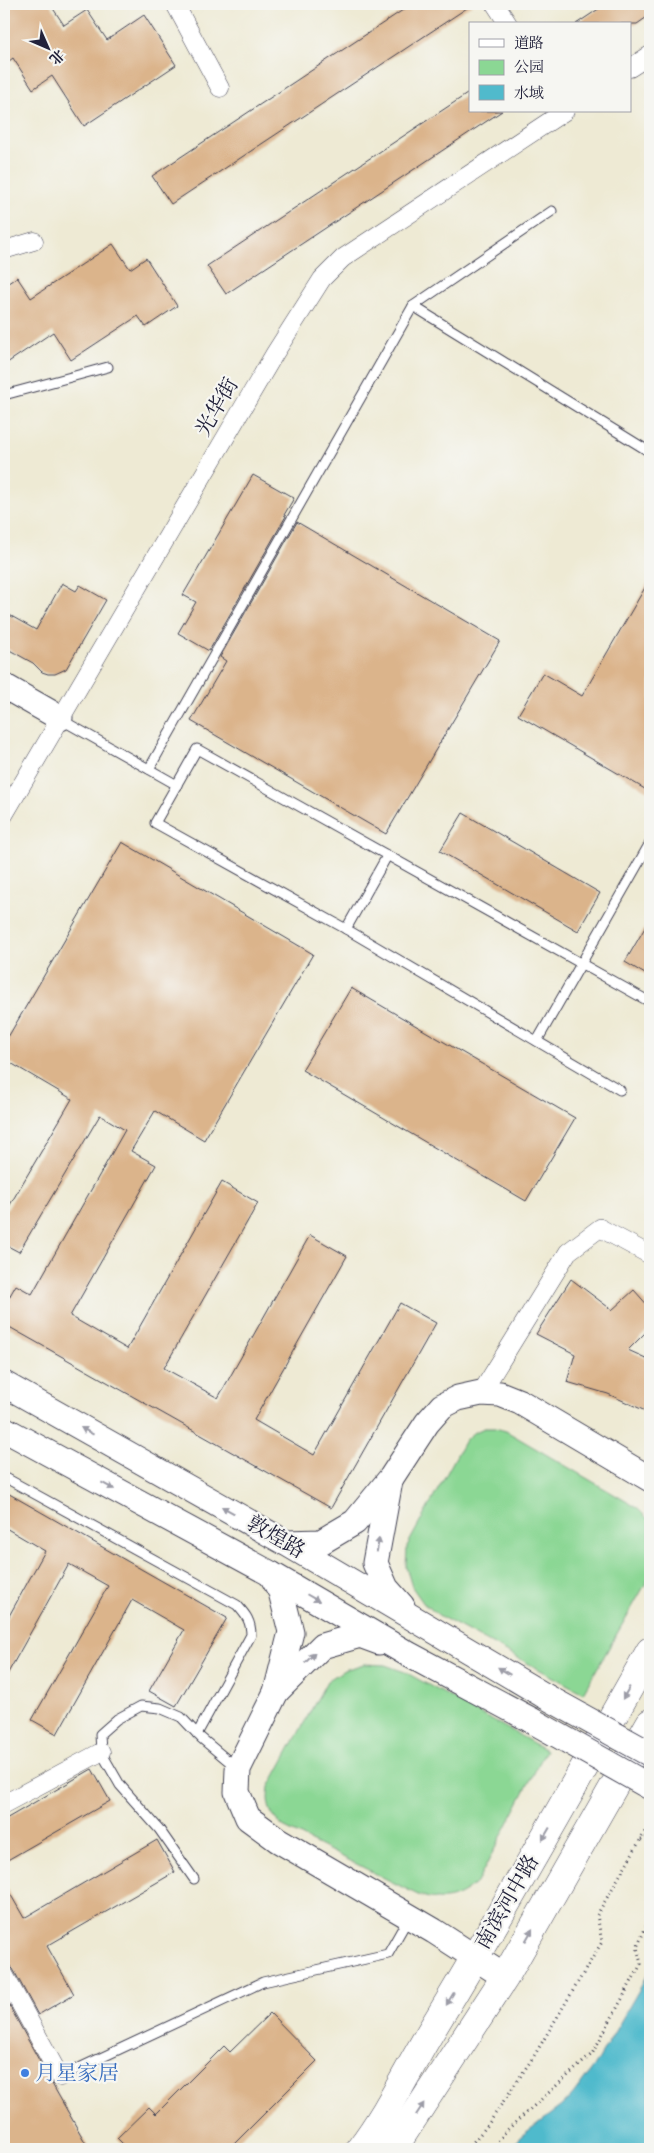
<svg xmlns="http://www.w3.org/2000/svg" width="654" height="2153" viewBox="0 0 654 2153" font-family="Cardo,'Noto Serif SC',serif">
<rect width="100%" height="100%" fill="#f6f6f2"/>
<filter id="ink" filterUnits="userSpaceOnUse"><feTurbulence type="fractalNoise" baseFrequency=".02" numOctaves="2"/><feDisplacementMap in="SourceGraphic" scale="10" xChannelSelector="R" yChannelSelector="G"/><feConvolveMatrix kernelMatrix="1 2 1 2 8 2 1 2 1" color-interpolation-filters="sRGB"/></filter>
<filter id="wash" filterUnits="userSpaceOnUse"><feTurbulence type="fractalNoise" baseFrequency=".0096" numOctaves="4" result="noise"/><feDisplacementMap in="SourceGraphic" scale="20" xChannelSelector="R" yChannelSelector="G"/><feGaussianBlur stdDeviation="1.12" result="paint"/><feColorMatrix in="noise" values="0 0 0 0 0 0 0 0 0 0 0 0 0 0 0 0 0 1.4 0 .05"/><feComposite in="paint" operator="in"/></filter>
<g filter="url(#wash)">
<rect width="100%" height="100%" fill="#eeead4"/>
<!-- green -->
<g fill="#8bd794" stroke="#567c68">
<polygon points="484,1428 495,1428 506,1431 636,1507 650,1521 650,1576 583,1693 440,1616 424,1604 412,1587 406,1567 407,1546 465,1440 473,1433"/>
<path d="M 364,1664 L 385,1665 L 405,1672 L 546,1750 L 478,1881 C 458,1900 444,1903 418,1895 L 283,1827 C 270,1815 266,1805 269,1787 L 327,1681 L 344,1670 Z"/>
</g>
<!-- water -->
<polygon fill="#50bacc" stroke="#396e84" points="650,1971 650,2149 509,2149 521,2136 560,2107 573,2095 594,2067"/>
<g id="blocks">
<!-- building -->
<g fill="#dbb48b">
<polygon points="4,4 50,4 64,25 87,10 107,40 144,15 176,65 84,126 52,76 33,89 13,58 4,65"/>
<polygon points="412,4 473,4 171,204 152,176"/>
<polygon points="606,4 650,4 650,15 637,24 576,24"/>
<polygon points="470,92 470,111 502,111 226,294 207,266"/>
<polygon points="113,244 130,269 146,258 177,306 146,327 138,316 71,360 53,332 4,365 4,286 17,277 31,298"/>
<polygon points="253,475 294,498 284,515 286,516 209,651 178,633 196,602 183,595"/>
<polygon points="297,522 500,641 386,834 191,721 226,661 220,657"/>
<polygon points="650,579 650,792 518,715 543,673 582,696"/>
<polygon points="62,583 76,591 80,585 106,600 66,669 55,674 48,674 42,672 33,663 4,647 4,612 36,630"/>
<polygon points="463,813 600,893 578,931 440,851"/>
<polygon points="122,842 313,954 204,1140 155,1111 131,1151 156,1165 70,1316 127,1349 222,1182 258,1203 164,1368 218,1398 310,1235 347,1256 254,1420 314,1455 400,1303 436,1323 331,1508 4,1324 4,1306 16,1285 32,1294 125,1130 100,1115 19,1252 4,1244 4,1215 72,1099 4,1059 4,1044"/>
<polygon points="650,919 650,977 625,962"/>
<polygon points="351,988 575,1118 526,1201 302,1070"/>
<polygon points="571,1279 612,1310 634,1290 650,1308 650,1328 628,1350 650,1360 650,1413 608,1394 567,1382 575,1354 536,1334"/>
<polygon points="4,1491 227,1618 176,1706 149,1691 184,1630 132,1600 57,1734 32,1720 108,1586 69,1564 4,1680 4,1625 45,1551 4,1527"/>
<polygon points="92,1769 110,1801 4,1862 4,1820"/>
<polygon points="157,1840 175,1872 47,1946 74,1994 38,2015 13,1969 9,1965 4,1963 4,1883 24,1918"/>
<polygon points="4,1996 51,2082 89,2149 4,2149"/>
<polygon points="270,2013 317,2061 229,2149 128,2149 117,2138 149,2107 156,2114 224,2046 230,2052"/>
</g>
</g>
</g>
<g filter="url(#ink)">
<use href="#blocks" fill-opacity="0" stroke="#414052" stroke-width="1"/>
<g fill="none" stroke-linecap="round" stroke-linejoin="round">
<!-- lane casing -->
<g stroke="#414052" stroke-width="11">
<g id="lane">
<polyline points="413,306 650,452"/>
<polyline points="4,395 108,367"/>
<polyline points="60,719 177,785"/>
<polyline points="149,769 413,306 552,211"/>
<polyline points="387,856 346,929 155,823 197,749 650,1002"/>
<polyline points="346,929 620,1090"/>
<polyline points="537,1041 650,843"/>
<path d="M 4,1477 L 237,1605 C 246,1615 251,1621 251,1635 L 197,1734"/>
<polyline points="194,1879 159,1829 120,1785 101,1752 100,1734 117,1719 141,1706 160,1708 181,1717 201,1738 237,1768"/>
<polyline points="60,2077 263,1982 388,1954 409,1917"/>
</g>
</g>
<!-- street casing -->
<g stroke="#414052" stroke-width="19">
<g id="street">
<polyline points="175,4 220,88"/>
<polyline points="495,4 508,24"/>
<polyline points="630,68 650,55"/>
<polyline points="4,250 34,241"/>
<polyline points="4,815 275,353 322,279 343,258 565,111"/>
<polyline points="481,1393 568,1252 600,1228 650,1255"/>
<polyline points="4,1804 101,1752"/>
<polyline points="4,1974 60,2077"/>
</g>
</g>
<!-- secondary casing -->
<g stroke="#414052" stroke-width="27">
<g id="secondary">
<polyline points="4,686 60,718"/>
<polyline points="4,1384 286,1543 545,1696"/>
<polyline points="4,1429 271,1574 408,1654 531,1720"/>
<polyline points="390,1481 375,1563 386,1588 402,1606"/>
<polyline points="286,1543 321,1542 355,1522 391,1478 427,1423 442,1406 458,1398 481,1393 500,1394 520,1402 650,1479"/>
<polyline points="271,1574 281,1592 291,1632 276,1692 238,1769 237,1792 248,1818 278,1840 434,1931 505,1977"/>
<polyline points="276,1692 322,1646 360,1635 379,1642"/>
</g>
</g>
<!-- highway casing -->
<g stroke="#414052" stroke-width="29">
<g id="highway">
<path d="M 360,2149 C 389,2111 409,2067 434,2026 C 509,1903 579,1776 650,1651"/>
<polyline points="393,2149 505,1977 650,1723"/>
</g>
</g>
<!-- path -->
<g stroke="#414052" stroke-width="3" stroke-dasharray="1 4" stroke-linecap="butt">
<polyline points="641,1840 650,1836"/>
<polyline points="467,2149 487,2126 534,2056 602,1942 597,1915 650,1823"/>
<polyline points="492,2149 507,2130 592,2054 641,1964 637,1947 650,1918"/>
</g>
<!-- lane -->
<use href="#lane" stroke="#fff" stroke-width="9"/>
<!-- street -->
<use href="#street" stroke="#fff" stroke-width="18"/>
<!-- secondary -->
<use href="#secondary" stroke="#fff" stroke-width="25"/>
<!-- highway -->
<use href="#highway" stroke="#fff" stroke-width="28"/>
<!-- secondary-bridge casing -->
<g stroke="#414052" stroke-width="27" stroke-linecap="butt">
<g id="secondary-bridge">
<polyline points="545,1696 650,1754"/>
<polyline points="531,1720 650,1787"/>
</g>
</g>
<!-- secondary-bridge -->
<use href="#secondary-bridge" stroke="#fff" stroke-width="25"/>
</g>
<!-- one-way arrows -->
<defs><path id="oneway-solid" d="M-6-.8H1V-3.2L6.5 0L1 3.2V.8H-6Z" transform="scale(1.25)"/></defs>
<g fill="#9c9ca7">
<use href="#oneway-solid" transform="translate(87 1431) rotate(-151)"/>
<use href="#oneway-solid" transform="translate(108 1486) rotate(28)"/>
<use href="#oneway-solid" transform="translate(228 1510) rotate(-151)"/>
<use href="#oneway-solid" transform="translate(378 1545) rotate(-80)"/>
<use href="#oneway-solid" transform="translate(313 1598) rotate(30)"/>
<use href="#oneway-solid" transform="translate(310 1658) rotate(-45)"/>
<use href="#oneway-solid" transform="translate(504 1671) rotate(-149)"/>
<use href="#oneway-solid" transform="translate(626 1693) rotate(120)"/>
<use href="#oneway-solid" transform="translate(546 1834) rotate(120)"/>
<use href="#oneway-solid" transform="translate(529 1935) rotate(-60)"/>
<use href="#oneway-solid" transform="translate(450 1999) rotate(121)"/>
<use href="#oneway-solid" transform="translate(420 2109) rotate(-57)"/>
</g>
</g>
<!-- markers -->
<circle fill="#3f7fe0" stroke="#f6f6f2" stroke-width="2" cx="25" cy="2073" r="5"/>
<g text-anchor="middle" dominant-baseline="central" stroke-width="4.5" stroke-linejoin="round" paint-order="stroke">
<!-- street labels -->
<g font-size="21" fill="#22223b" stroke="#f6f6f2">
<text transform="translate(217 407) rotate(-60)">光华街</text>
<text transform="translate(276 1537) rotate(30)">敦煌路</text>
<text transform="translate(507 1902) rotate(-60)">南滨河中路</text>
</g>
<!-- shop labels -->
<g font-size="21" fill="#366cbe" stroke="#f6f6f2" text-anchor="start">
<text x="35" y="2073">月星家居</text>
</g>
</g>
<!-- margin -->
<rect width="654" height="2153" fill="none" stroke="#f6f6f2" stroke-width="20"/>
<!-- legend -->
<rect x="469" y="22" width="162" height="90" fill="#f6f6f2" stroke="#a1a1a9"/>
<rect x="479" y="39" width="25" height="8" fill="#ffffff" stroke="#a1a1a9"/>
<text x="514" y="48" font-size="15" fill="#22223b">道路</text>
<rect x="479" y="60" width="25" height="15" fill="#8bd794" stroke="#a1a1a9"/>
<text x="514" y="72" font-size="15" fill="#22223b">公园</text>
<rect x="479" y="85" width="25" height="15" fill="#50bacc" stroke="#a1a1a9"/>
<text x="514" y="98" font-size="15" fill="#22223b">水域</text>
<!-- north arrow -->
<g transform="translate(48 48) rotate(135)" stroke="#f6f6f2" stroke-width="4" paint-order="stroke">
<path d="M0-4L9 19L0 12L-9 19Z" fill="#22223b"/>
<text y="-8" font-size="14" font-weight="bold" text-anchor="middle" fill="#22223b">北</text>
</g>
</svg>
